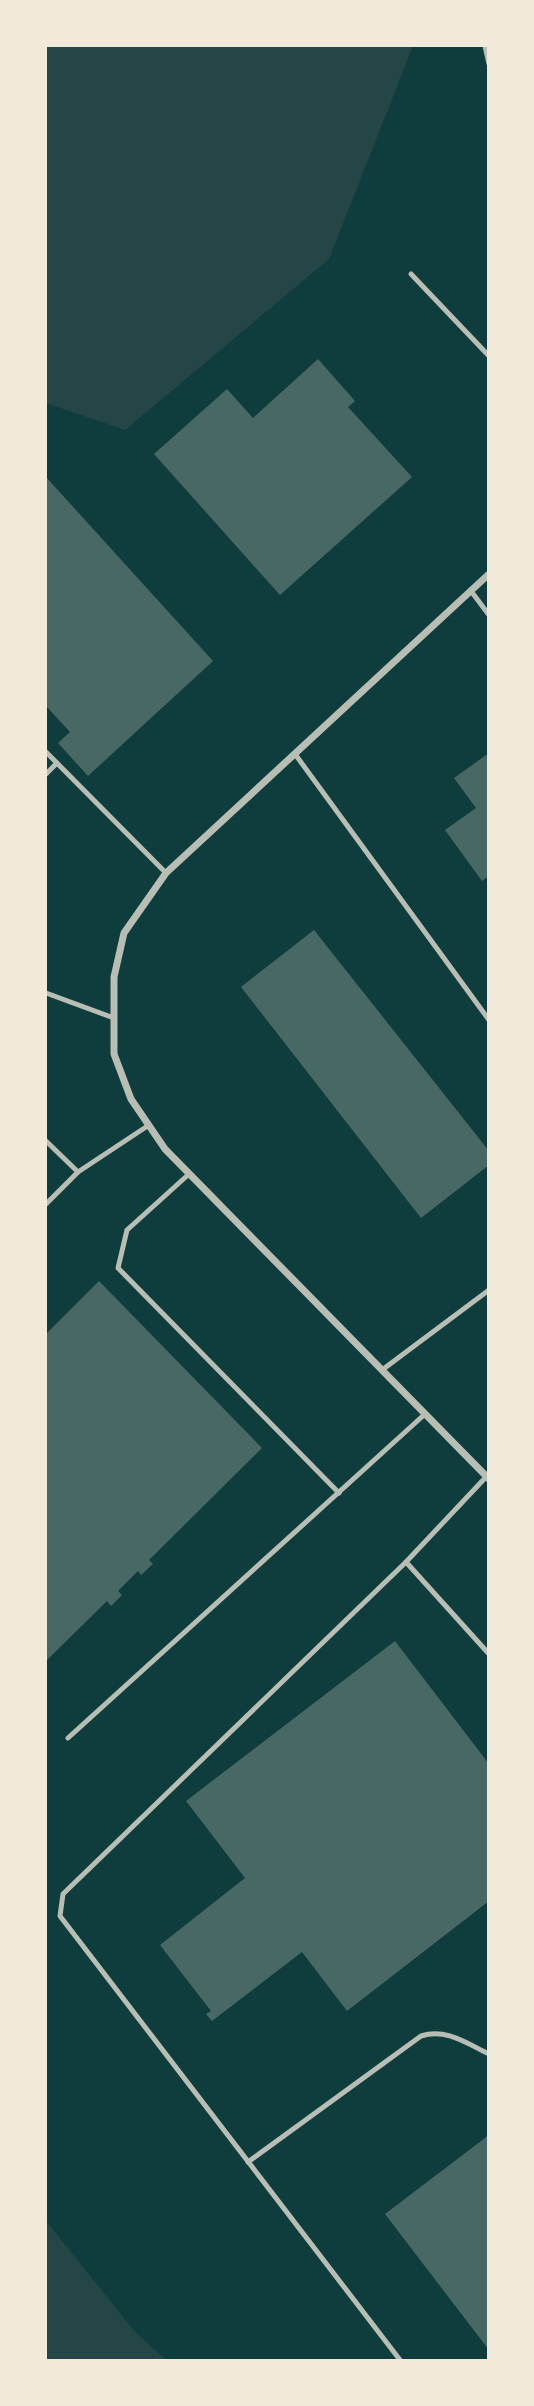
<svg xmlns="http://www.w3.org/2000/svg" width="534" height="2406" viewBox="0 0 534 2406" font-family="'Titillium Web',sans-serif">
<rect width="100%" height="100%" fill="#0f3d3e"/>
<!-- green -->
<g fill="#244646">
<polygon points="46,46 413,46 329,259 125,430 46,403"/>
<polygon points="46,2221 135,2332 166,2360 46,2360"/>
</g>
<!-- building -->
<g fill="#486865">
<polygon points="318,359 355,401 348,407 412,477 280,595 154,454 227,389 253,418"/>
<polygon points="46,477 213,661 88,776 58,743 70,732 46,706"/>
<polygon points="489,753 489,876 482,881 445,830 476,808 454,778"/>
<polygon points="314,930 489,1151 489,1165 421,1218 241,987"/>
<polygon points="99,1281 262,1448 149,1560 153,1564 141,1575 138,1571 118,1591 122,1595 111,1606 107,1601 46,1661 46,1334"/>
<polygon points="395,1641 489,1764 489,1901 347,2011 302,1952 212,2021 206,2014 211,2011 160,1945 245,1878 186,1801"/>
<polygon points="489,2135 489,2350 385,2214"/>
</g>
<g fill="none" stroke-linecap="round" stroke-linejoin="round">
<!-- service -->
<g stroke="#b8beb3" stroke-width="5">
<polyline points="485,46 489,64"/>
<polyline points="411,274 489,356"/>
<polyline points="471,591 489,615"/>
<polyline points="46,752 166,873"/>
<polyline points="295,754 489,1020"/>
<polyline points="46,774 57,763"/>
<polyline points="46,993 114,1018"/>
<polyline points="46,1141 78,1172"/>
<polyline points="189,1174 127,1230 118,1268 339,1493"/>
<polyline points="46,1204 78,1172 149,1125"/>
<polyline points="382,1370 489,1290"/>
<polyline points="486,1477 406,1562 489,1654"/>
<polyline points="68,1738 425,1414"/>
<path d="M 248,2162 L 421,2036 C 446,2028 466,2043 489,2054"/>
<polyline points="400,2360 60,1916 63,1894 406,1562"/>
</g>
<!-- minor -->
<polyline stroke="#b8beb3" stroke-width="7" points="489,574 166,873 124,933 114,977 114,1054 131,1099 165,1149 489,1479"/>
</g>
<!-- border -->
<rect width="534" height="2406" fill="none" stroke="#f1e9da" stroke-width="94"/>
</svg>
